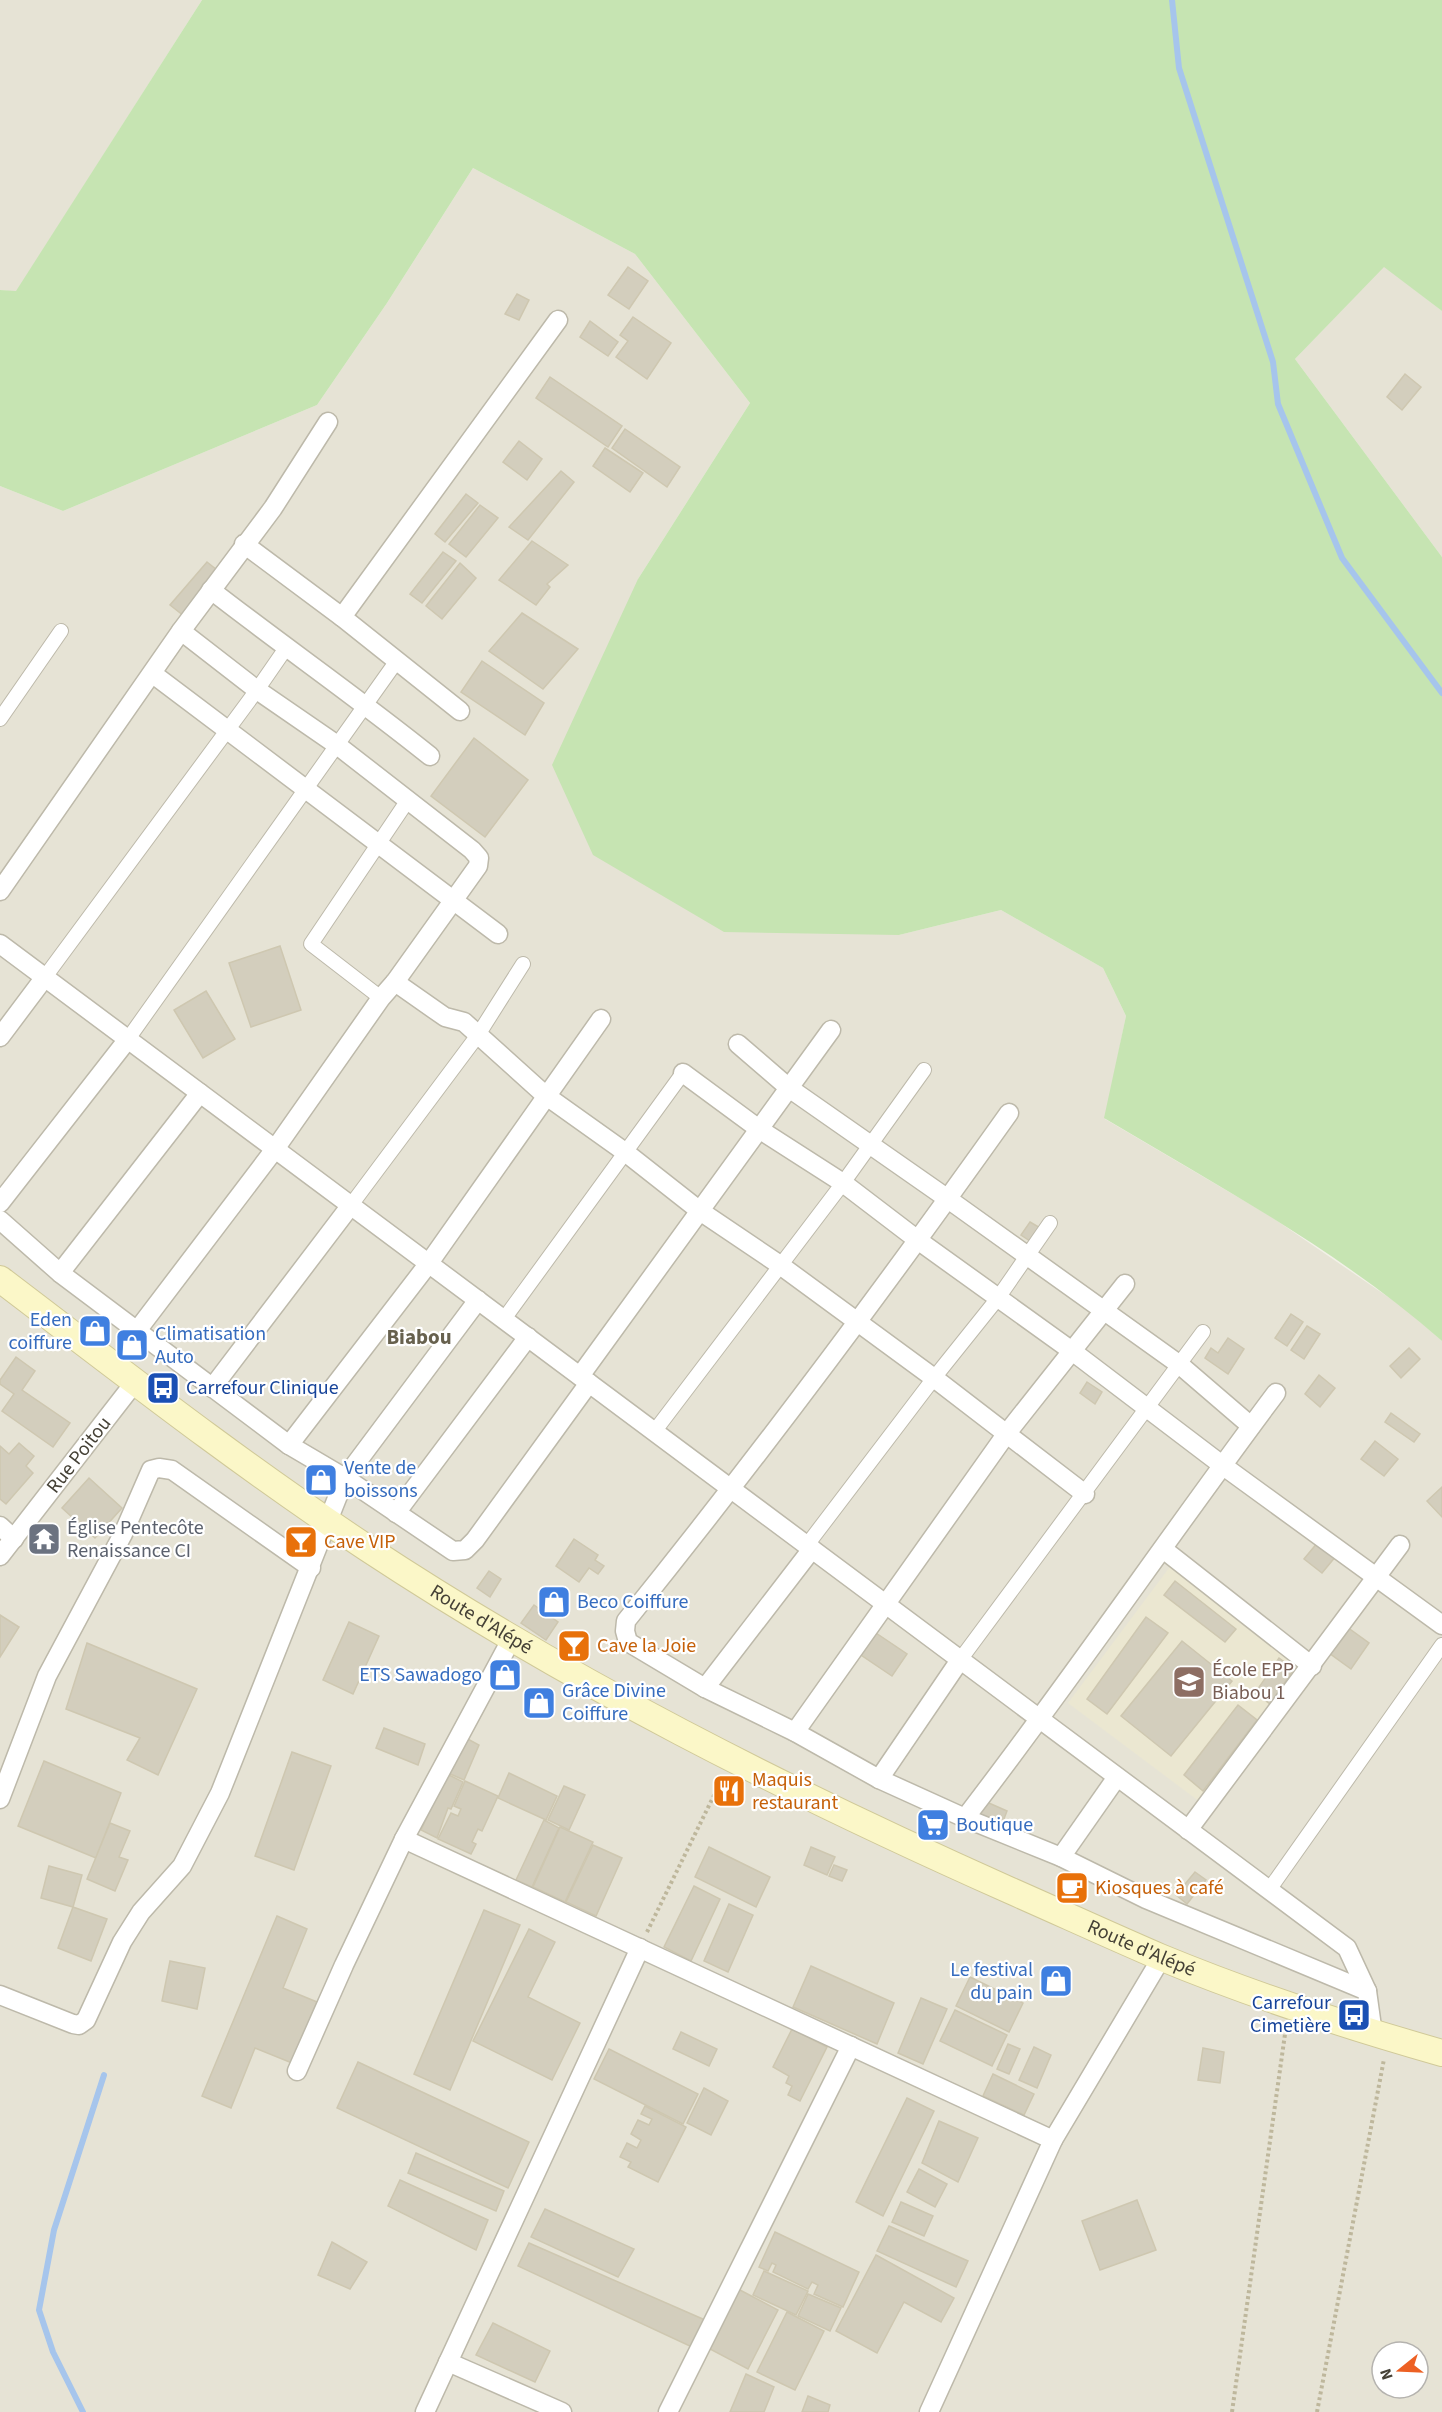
<svg xmlns="http://www.w3.org/2000/svg" width="1442" height="2412" viewBox="0 0 1442 2412" font-family="'Source Sans 3',sans-serif">
<rect width="100%" height="100%" fill="#f2f1e7"/>
<!-- residential -->
<g fill="#e6e3d5" fill-rule="evenodd">
<polygon points="0,0 202,0 16,292 0,290"/>
<path d="M 473,168 L 635,254 L 750,403 L 638,579 L 899,935 L 1001,910 L 1103,968 L 1126,1016 L 1105,1119 L 1270,1216 L 1407,1310 L 1442,1341 L 1442,2412 L 0,2412 L 0,486 L 63,511 L 317,405 L 387,303 ZM 1382,2352 L 1418,2352 L 1418,2388 L 1382,2388 Z"/>
<polygon points="1384,266 1442,311 1442,557 1295,359"/>
</g>
<!-- education -->
<polygon fill="#ebe7d1" points="1175,1560 1310,1661 1204,1805 1068,1703"/>
<!-- green -->
<path fill="#c6e4b2" d="M 202,0 L 1442,0 L 1442,311 L 1384,267 L 1295,359 L 1442,557 L 1442,1341 C 1341,1252 1220,1187 1104,1118 L 1126,1016 L 1103,968 L 1001,910 L 899,935 L 724,932 L 593,855 L 552,765 L 638,579 L 750,403 L 635,254 L 473,168 L 387,303 L 317,405 L 63,511 L 0,486 L 0,290 L 16,291 Z"/>
<g fill="none" stroke-linecap="round" stroke-linejoin="round">
<!-- stream -->
<g stroke="#a6c5ec" stroke-width="6">
<polyline points="1172,0 1179,68 1273,362 1278,404 1342,558 1442,693"/>
<polyline points="83,2412 53,2352 39,2310 54,2230 104,2075"/>
</g>
</g>
<!-- building -->
<g fill="#d3cebd" stroke="#cec7b0" stroke-width="1.5">
<polygon points="628,267 648,281 629,309 608,295"/>
<polygon points="517,294 529,300 519,320 505,314"/>
<polygon points="633,317 671,343 647,379 616,357 628,341 620,335"/>
<polygon points="590,321 618,342 608,356 580,337"/>
<polygon points="1405,374 1421,387 1402,410 1387,397"/>
<polygon points="550,377 622,426 608,447 536,398"/>
<polygon points="625,429 680,467 667,487 612,448"/>
<polygon points="519,441 542,459 527,480 503,462"/>
<polygon points="605,448 643,473 630,492 593,466"/>
<polygon points="561,471 574,482 528,540 509,527"/>
<polygon points="466,494 478,503 445,542 435,534"/>
<polygon points="480,505 498,518 466,557 449,544"/>
<polygon points="532,541 568,565 547,584 550,587 536,605 499,580"/>
<polygon points="443,552 456,561 422,603 410,594"/>
<polygon points="207,562 226,577 189,620 170,605"/>
<polygon points="460,563 476,578 442,619 426,606"/>
<polygon points="522,613 578,649 543,689 489,651"/>
<polygon points="482,661 544,703 525,735 461,692"/>
<polygon points="474,738 528,780 485,837 431,796"/>
<polygon points="280,946 301,1010 251,1027 229,963"/>
<polygon points="206,991 235,1039 203,1058 174,1010"/>
<polygon points="1030,1222 1042,1229 1033,1243 1021,1235"/>
<polygon points="1291,1314 1303,1322 1287,1346 1275,1338"/>
<polygon points="1307,1326 1320,1334 1304,1359 1291,1350"/>
<polygon points="1228,1338 1244,1349 1228,1374 1205,1358 1211,1348 1218,1353"/>
<polygon points="1409,1348 1420,1359 1401,1378 1390,1366"/>
<polygon points="16,1357 35,1371 22,1390 70,1423 53,1447 2,1411 14,1394 0,1384 0,1380"/>
<polygon points="1319,1375 1335,1388 1320,1407 1305,1394"/>
<polygon points="1087,1382 1102,1392 1095,1404 1080,1393"/>
<polygon points="1391,1413 1420,1434 1414,1442 1385,1422"/>
<polygon points="1375,1441 1398,1459 1384,1476 1361,1459"/>
<polygon points="19,1443 34,1456 26,1466 33,1473 6,1504 0,1499 0,1446 9,1454"/>
<polygon points="89,1478 122,1508 95,1538 62,1508"/>
<polygon points="1442,1487 1442,1517 1427,1501"/>
<polygon points="574,1539 598,1555 595,1560 604,1566 598,1574 589,1568 579,1582 556,1566"/>
<polygon points="1318,1542 1336,1556 1322,1573 1304,1559"/>
<polygon points="489,1571 501,1579 490,1597 477,1588"/>
<polygon points="1175,1581 1236,1629 1225,1642 1164,1595"/>
<polygon points="534,1605 558,1622 546,1640 521,1623"/>
<polygon points="0,1615 19,1627 0,1657"/>
<polygon points="1146,1617 1168,1633 1107,1714 1087,1699"/>
<polygon points="349,1622 379,1636 353,1694 323,1680"/>
<polygon points="1347,1627 1369,1643 1351,1669 1329,1653"/>
<polygon points="873,1631 907,1654 892,1676 858,1653"/>
<polygon points="1182,1641 1232,1681 1171,1756 1121,1716"/>
<polygon points="87,1643 197,1689 158,1775 127,1760 140,1738 66,1709"/>
<polygon points="1279,1658 1294,1669 1270,1704 1255,1693"/>
<polygon points="1238,1705 1257,1720 1203,1791 1184,1775"/>
<polygon points="384,1728 425,1744 418,1765 376,1748"/>
<polygon points="464,1737 479,1745 464,1780 448,1773"/>
<polygon points="292,1752 331,1766 294,1870 255,1856"/>
<polygon points="44,1761 121,1793 96,1858 18,1826"/>
<polygon points="509,1773 557,1796 546,1820 498,1798"/>
<polygon points="447,1774 463,1782 451,1809 448,1808 437,1838 421,1830"/>
<polygon points="465,1781 498,1796 482,1831 478,1829 472,1842 476,1844 471,1854 438,1839 451,1813 458,1816 461,1809 454,1806"/>
<polygon points="564,1786 585,1795 569,1830 548,1820"/>
<polygon points="982,1800 1007,1811 1002,1824 977,1813"/>
<polygon points="544,1820 559,1828 532,1887 516,1880"/>
<polygon points="110,1823 130,1831 119,1857 128,1860 115,1891 87,1879"/>
<polygon points="560,1827 593,1842 565,1902 533,1887"/>
<polygon points="593,1845 622,1858 596,1916 566,1902"/>
<polygon points="709,1847 770,1877 756,1907 695,1877"/>
<polygon points="811,1847 835,1857 827,1875 804,1865"/>
<polygon points="834,1865 847,1870 842,1881 829,1876"/>
<polygon points="49,1866 82,1875 73,1907 41,1898"/>
<polygon points="1195,1872 1206,1880 1187,1904 1176,1895"/>
<polygon points="694,1886 720,1899 691,1961 664,1947"/>
<polygon points="729,1904 753,1915 728,1972 704,1961"/>
<polygon points="73,1907 107,1919 91,1961 58,1948"/>
<polygon points="484,1910 520,1925 450,2090 414,2074"/>
<polygon points="277,1916 307,1929 283,1988 317,2002 292,2063 255,2048 231,2108 202,2096"/>
<polygon points="529,1929 555,1942 528,1997 580,2023 552,2080 473,2041"/>
<polygon points="170,1961 205,1968 197,2009 162,2001"/>
<polygon points="811,1966 894,2003 877,2044 793,2007"/>
<polygon points="970,1977 1023,2003 1009,2032 956,2006"/>
<polygon points="921,1998 947,2009 923,2064 898,2053"/>
<polygon points="955,2010 1007,2035 992,2066 940,2041"/>
<polygon points="792,2029 827,2047 800,2101 788,2095 792,2086 786,2083 789,2076 773,2067"/>
<polygon points="681,2032 717,2049 709,2066 673,2049"/>
<polygon points="1008,2044 1020,2049 1009,2074 997,2069"/>
<polygon points="1034,2047 1051,2055 1037,2088 1019,2080"/>
<polygon points="1203,2048 1224,2052 1220,2083 1198,2080"/>
<polygon points="609,2049 698,2094 683,2124 594,2079"/>
<polygon points="358,2062 529,2142 508,2188 337,2108"/>
<polygon points="993,2074 1034,2094 1024,2115 983,2096"/>
<polygon points="704,2088 728,2101 711,2135 687,2123"/>
<polygon points="907,2098 934,2111 883,2216 856,2202"/>
<polygon points="645,2106 686,2127 658,2182 628,2167 631,2162 620,2157 627,2143 637,2148 641,2140 631,2134 638,2120 649,2125 652,2119 641,2114"/>
<polygon points="939,2121 978,2138 958,2182 922,2163"/>
<polygon points="416,2153 504,2191 496,2211 408,2173"/>
<polygon points="919,2169 947,2184 935,2207 907,2192"/>
<polygon points="400,2180 488,2220 476,2250 388,2206"/>
<polygon points="1137,2200 1156,2250 1100,2270 1082,2221"/>
<polygon points="901,2202 933,2216 924,2236 892,2222"/>
<polygon points="545,2209 634,2249 618,2277 531,2237"/>
<polygon points="889,2226 968,2261 956,2287 877,2251"/>
<polygon points="775,2232 859,2272 843,2307 814,2294 818,2285 812,2282 808,2289 773,2272 776,2265 772,2263 768,2271 759,2267"/>
<polygon points="332,2242 367,2262 350,2289 318,2275"/>
<polygon points="529,2243 705,2320 692,2347 518,2266"/>
<polygon points="876,2255 954,2298 941,2322 904,2302 877,2353 836,2331"/>
<polygon points="764,2271 808,2291 796,2315 753,2295"/>
<polygon points="738,2289 778,2310 748,2369 708,2348"/>
<polygon points="808,2294 841,2308 830,2331 798,2316"/>
<polygon points="787,2312 824,2331 795,2390 757,2372"/>
<polygon points="493,2323 550,2351 535,2382 476,2355"/>
<polygon points="746,2374 774,2387 764,2412 730,2412"/>
<polygon points="808,2396 830,2405 828,2412 802,2412"/>
</g>
<g fill="none" stroke-linecap="round" stroke-linejoin="round">
<!-- pedestrian casing -->
<g stroke="#bdb9aa" stroke-width="16">
<g id="pedestrian">
<polyline points="0,719 61,631"/>
<polyline points="45,977 257,690 286,648"/>
<polyline points="381,998 311,944 408,800"/>
<polyline points="128,1039 396,662"/>
<polyline points="351,1205 478,1035 523,964"/>
<polyline points="504,1319 683,1073"/>
<polyline points="654,1432 843,1183 924,1070"/>
<polyline points="807,1545 934,1378 998,1298 1050,1223"/>
<polyline points="960,1660 1203,1332"/>
<polyline points="1269,1890 1442,1645"/>
</g>
</g>
<!-- minor casing -->
<g stroke="#bdb9aa" stroke-width="21">
<g id="minor">
<polyline points="244,544 342,617 460,711"/>
<path d="M 211,590 C 283,646 358,698 430,756"/>
<polyline points="342,617 558,320"/>
<polyline points="153,674 498,934"/>
<polyline points="0,891 181,631 273,508 328,422"/>
<polyline points="0,944 1347,1948 1367,1991 1373,2034"/>
<polyline points="395,982 445,1017 464,1022 545,1095 625,1152 700,1211 780,1265 934,1378 1085,1494"/>
<polyline points="0,1037 45,977"/>
<polyline points="738,1044 789,1088 948,1199 1180,1365 1251,1426"/>
<polyline points="683,1073 759,1129 843,1183 919,1241 1072,1351 1222,1465 1442,1625"/>
<path d="M 1009,1113 C 886,1286 759,1456 626,1621 L 625,1631 L 628,1642 L 705,1688 L 795,1732 L 879,1779 L 965,1818 L 1061,1857 L 1146,1899 L 1367,1991"/>
<polyline points="0,1203 128,1039"/>
<polyline points="0,1220 60,1273 289,1445 345,1478 453,1551 465,1550 475,1540 589,1383"/>
<polyline points="60,1273 200,1093"/>
<polyline points="136,1332 275,1149 381,998 395,982 478,866 479,858 472,850 337,745 257,690 181,631"/>
<polyline points="580,1376 831,1030"/>
<polyline points="212,1388 351,1205"/>
<polyline points="289,1445 429,1263 601,1019"/>
<polyline points="396,1513 528,1337"/>
<polyline points="0,1526 14,1539"/>
<polyline points="1163,1549 1312,1666"/>
<polyline points="0,1556 135,1382"/>
<polyline points="705,1688 812,1549"/>
<polyline points="795,1732 1007,1433 1125,1284"/>
<polyline points="879,1779 960,1660"/>
<polyline points="0,1799 47,1676 123,1534 151,1470 159,1468 172,1470 311,1568"/>
<path d="M 965,1818 C 1072,1679 1171,1533 1276,1393"/>
<polyline points="1188,1830 1400,1545"/>
<polyline points="404,1839 1053,2140"/>
<polyline points="1061,1857 1117,1777"/>
<polyline points="0,1995 73,2024 79,2025 86,2020 122,1942 141,1912 182,1866 220,1793 345,1478 478,1300"/>
<polyline points="297,2071 344,1965 404,1839 512,1638"/>
<polyline points="448,2362 562,2412"/>
<polyline points="425,2412 640,1948"/>
<polyline points="668,2412 851,2046"/>
<polyline points="929,2412 1053,2140 1162,1957"/>
</g>
</g>
<!-- secondary casing -->
<g stroke="#d0c998" stroke-width="28">
<g id="secondary">
<path id="s1" d="M 0,1279 C 121,1371 240,1464 367,1548 C 570,1682 787,1791 1009,1890 C 1059,1912 1109,1935 1160,1957 C 1252,1995 1347,2026 1442,2053"/>
</g>
</g>
<!-- path -->
<g stroke="#beb79c" stroke-width="4" stroke-dasharray="3 3" stroke-linecap="butt">
<polyline points="647,1932 723,1777"/>
<polyline points="1232,2412 1286,2027"/>
<polyline points="1317,2412 1384,2059"/>
</g>
<!-- pedestrian -->
<use href="#pedestrian" stroke="#fff" stroke-width="14"/>
<!-- minor -->
<use href="#minor" stroke="#fff" stroke-width="18"/>
<!-- secondary -->
<use href="#secondary" stroke="#fbf7c8" stroke-width="26"/>
</g>
<!-- icons -->
<defs>
<g id="shop-square" transform="scale(1.725)"><rect x="-9" y="-9" width="18" height="18" rx="4" fill="#3f7fe0" stroke="#fff"/><path d="M-5-2.5h2.3a2.7 3.5 0 0 1 5.4 0H5L5.5 6h-11ZM-1.5-2.5h3a1.5 2.3 0 0 0-3 0Z" fill="#fff"/></g>
<g id="bus-square" transform="scale(1.725)"><rect x="-9" y="-9" width="18" height="18" rx="4" fill="#1a4fb4" stroke="#fff"/><path d="M-5-6H5V4H4V6H2V4H-2V6H-4V4H-5ZM-3.5-4V0h7V-4ZM-3.5 1.2v1.5H-2V1.2ZM2 1.2v1.5H3.5V1.2Z" fill="#fff"/></g>
<g id="temple-square" transform="scale(1.725)"><rect x="-9" y="-9" width="18" height="18" rx="4" fill="#6b7280" stroke="#fff"/><path d="M0-6L5-2H3V0L6.5 2.5H4V6H1.5V3h-3V6H-4V2.5H-6.5L-3 0V-2H-5Z" fill="#fff"/></g>
<g id="bar-square" transform="scale(1.725)"><rect x="-9" y="-9" width="18" height="18" rx="4" fill="#e8710a" stroke="#fff"/><path d="M-6-5H6L.8 .8V4.5H3.5V6h-7V4.5H-.8V.8Z" fill="#fff"/></g>
<g id="school-square" transform="scale(1.725)"><rect x="-9" y="-9" width="18" height="18" rx="4" fill="#8d6e63" stroke="#fff"/><path d="M0-5L7-2L0 1L-7-2ZM-4 1L0 2.5L4 1V4Q0 6-4 4Z" fill="#fff"/></g>
<g id="restaurant-square" transform="scale(1.725)"><rect x="-9" y="-9" width="18" height="18" rx="4" fill="#e8710a" stroke="#fff"/><path d="M-5-6h1v4h1v-4h1v4h1v-4h1v5L-1.5 .5V6h-2V.5L-5-1ZM5-6V6H3V1.5H1.5Q1.5-4 5-6Z" fill="#fff"/></g>
<g id="supermarket-square" transform="scale(1.725)"><rect x="-9" y="-9" width="18" height="18" rx="4" fill="#3f7fe0" stroke="#fff"/><path d="M-6-5.5h2.5l.6 2H6L4.5 2H-2.5L-4.4-4H-6ZM-1.5 3.2a1.3 1.3 0 1 0 .1 0ZM3 3.2a1.3 1.3 0 1 0 .1 0Z" fill="#fff"/></g>
<g id="cafe-square" transform="scale(1.725)"><rect x="-9" y="-9" width="18" height="18" rx="4" fill="#e8710a" stroke="#fff"/><path d="M-5.5-4.5H6V0H3Q3 3.5 0 3.5H-2.5Q-5.5 3.5-5.5 0ZM3-3.2v2h1.7v-2ZM-6 4.5H4V6H-6Z" fill="#fff"/></g>
</defs>
<g fill-rule="evenodd">
<use href="#shop-square" x="95" y="1331"/>
<use href="#shop-square" x="132" y="1345"/>
<use href="#bus-square" x="163" y="1388"/>
<use href="#shop-square" x="321" y="1480"/>
<use href="#temple-square" x="44" y="1539"/>
<use href="#bar-square" x="301" y="1542"/>
<use href="#shop-square" x="554" y="1602"/>
<use href="#bar-square" x="574" y="1646"/>
<use href="#shop-square" x="505" y="1675"/>
<use href="#school-square" x="1189" y="1682"/>
<use href="#shop-square" x="539" y="1703"/>
<use href="#restaurant-square" x="729" y="1791"/>
<use href="#supermarket-square" x="933" y="1825"/>
<use href="#cafe-square" x="1072" y="1888"/>
<use href="#shop-square" x="1056" y="1981"/>
<use href="#bus-square" x="1354" y="2015"/>
</g>
<g text-anchor="middle" dominant-baseline="central" stroke-width="4.5" stroke-linejoin="round" paint-order="stroke">
<!-- shop labels -->
<g font-size="20" fill="#366cbe" stroke="#fff" text-anchor="start">
<text x="72" y="1320" text-anchor="end">Eden<tspan x="72" dy="23">coiffure</tspan></text>
<text x="155" y="1334">Climatisation<tspan x="155" dy="23">Auto</tspan></text>
<text x="344" y="1468">Vente de<tspan x="344" dy="23">boissons</tspan></text>
<text x="577" y="1602">Beco Coiffure</text>
<text x="482" y="1675" text-anchor="end">ETS Sawadogo</text>
<text x="562" y="1691">Grâce Divine<tspan x="562" dy="23">Coiffure</tspan></text>
<text x="956" y="1825">Boutique</text>
<text x="1033" y="1970" text-anchor="end">Le festival<tspan x="1033" dy="23">du pain</tspan></text>
</g>
<!-- transit labels -->
<g font-size="20" fill="#164399" stroke="#fff" text-anchor="start">
<text x="186" y="1388">Carrefour Clinique</text>
<text x="1331" y="2003" text-anchor="end">Carrefour<tspan x="1331" dy="23">Cimetière</tspan></text>
</g>
<!-- street labels -->
<g font-size="20" fill="#454136" stroke="#fff">
<text transform="translate(79 1455) rotate(-52)">Rue Poitou</text>
<text stroke="none"><textPath href="#s1" startOffset="590">Route d'Alépé</textPath></text>
<text stroke="none"><textPath href="#s1" startOffset="1328">Route d'Alépé</textPath></text>
</g>
<!-- worship labels -->
<g font-size="20" fill="#5b616d" stroke="#fff" text-anchor="start">
<text x="67" y="1528">Église Pentecôte<tspan x="67" dy="23">Renaissance CI</tspan></text>
</g>
<!-- food labels -->
<g font-size="20" fill="#c56008" stroke="#fff" text-anchor="start">
<text x="324" y="1542">Cave VIP</text>
<text x="597" y="1646">Cave la Joie</text>
<text x="752" y="1780">Maquis<tspan x="752" dy="23">restaurant</tspan></text>
<text x="1095" y="1888">Kiosques à café</text>
</g>
<!-- education labels -->
<g font-size="20" fill="#785e54" stroke="#fff" text-anchor="start">
<text x="1212" y="1670">École EPP<tspan x="1212" dy="23">Biabou 1</tspan></text>
</g>
<!-- neighbourhood labels -->
<g font-size="21" font-weight="bold" fill="#67614e" stroke="#fff">
<text x="419" y="1337">Biabou</text>
</g>
</g>
<!-- north arrow -->
<g transform="translate(1400 2370) rotate(252)"><circle r="28" fill="#ffffff" stroke="#b5b3af" stroke-width="1.5"/>
<path d="M0-4.5L10 22L0 15L-10 22Z" fill="#ed6023"/>
<text y="-9" font-size="16" font-weight="bold" text-anchor="middle" fill="#454136">N</text>
</g>
</svg>
